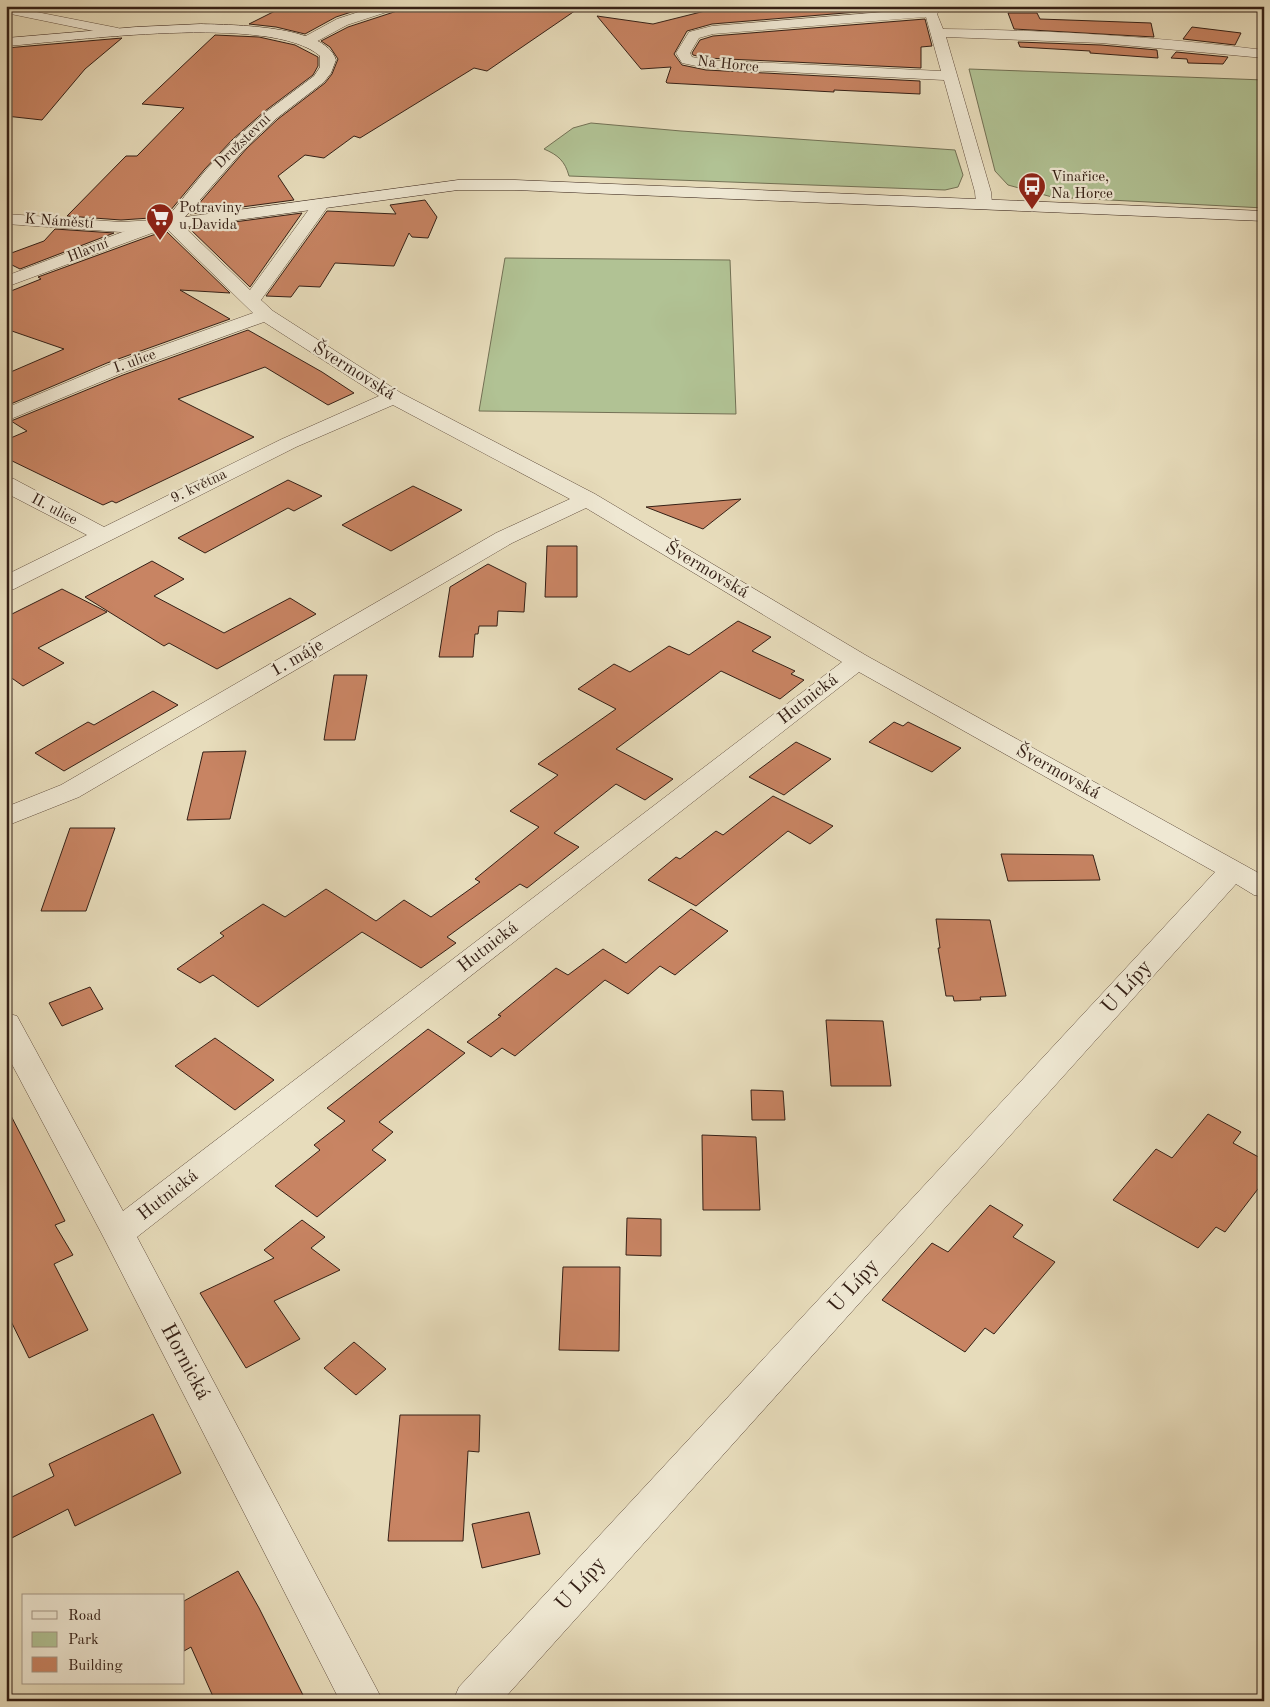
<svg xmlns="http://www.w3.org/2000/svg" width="1270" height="1707" viewBox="0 0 1270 1707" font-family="'Old Standard TT',serif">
<rect width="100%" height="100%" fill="#e7dcbb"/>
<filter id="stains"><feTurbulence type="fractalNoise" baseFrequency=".004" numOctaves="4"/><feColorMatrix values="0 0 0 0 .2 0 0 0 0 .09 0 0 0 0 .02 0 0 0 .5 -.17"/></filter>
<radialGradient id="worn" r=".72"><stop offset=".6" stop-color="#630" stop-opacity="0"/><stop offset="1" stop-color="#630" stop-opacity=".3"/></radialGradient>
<!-- green -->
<g fill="#b1c294" stroke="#737155">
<polygon points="969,69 1264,80 1264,208 1052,197 1008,185 995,171"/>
<path d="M 591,123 L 681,131 L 955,150 L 963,175 L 958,187 L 945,190 L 569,176 C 565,161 558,155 544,149 L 573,128 Z"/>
<polygon points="505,258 730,260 736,414 479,411"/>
</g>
<!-- building -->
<g fill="#c88463" stroke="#352016">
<polygon points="285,6 370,6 336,17 305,34 276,27 249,24"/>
<polygon points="400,6 582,6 487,71 474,68 360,138 354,136 324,158 305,155 278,176 294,200 190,214 247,148 278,119 325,83 332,74 338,59 330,47 321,41 348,27 397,11"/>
<polygon points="766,6 930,6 712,24 687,31 674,54 682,65 706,70 920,81 920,94 834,90 834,92 667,83 666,82 671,67 641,69 597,16 653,24 705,11"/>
<polygon points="1008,13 1037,13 1040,19 1151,23 1154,37 1014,29"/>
<polygon points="925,19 932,46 921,47 921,68 706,58 693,55 692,53 700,40 713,36"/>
<polygon points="1192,27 1241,33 1235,45 1183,39"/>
<polygon points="215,35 259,37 295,45 318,57 318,66 313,75 265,111 233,139 204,170 165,217 121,220 67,216 126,156 137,156 184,108 142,104"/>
<polygon points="122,38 85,69 42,120 6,116 6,48"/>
<polygon points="1018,42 1101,45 1157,50 1158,58 1090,53 1090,51 1020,47"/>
<polygon points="1176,52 1228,57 1223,64 1188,63 1187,59 1171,58"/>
<polygon points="425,200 437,217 428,238 412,237 409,233 394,266 335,263 320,287 299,286 291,297 266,296 327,211 396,214 390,205"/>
<polygon points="302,213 250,287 189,228"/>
<polygon points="55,229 114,233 20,269 6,262 6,255 44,241"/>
<polygon points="167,232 230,293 180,290 230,319 107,363 6,406 6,374 64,349 6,329 6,293 41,279 38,277 153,235"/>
<polygon points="248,330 322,372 354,393 328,405 265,367 178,399 254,437 116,503 112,501 103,505 6,458 6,440 27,431 11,421 123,375"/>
<polygon points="288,480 322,496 294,511 288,508 205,553 178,538"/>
<polygon points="413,486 462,510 391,551 342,525"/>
<polygon points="741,499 703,529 646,507"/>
<polygon points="547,546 577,546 577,597 545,597"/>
<polygon points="152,561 184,579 154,596 224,633 290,598 316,614 217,669 169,643 164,646 85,597"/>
<polygon points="488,564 526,583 524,612 498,611 497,626 479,626 478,634 475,634 473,657 439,657 450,587"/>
<polygon points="62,589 107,612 38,648 64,663 23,686 6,674 6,617"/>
<polygon points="738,621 771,637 752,651 795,671 791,674 804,680 780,699 721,671 616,749 673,779 645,800 616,784 554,833 579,847 527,888 520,884 447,937 456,943 421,968 362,932 258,1007 213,975 200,983 177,969 224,936 220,933 263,904 285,917 326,889 376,921 404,900 431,917 480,882 475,879 539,827 510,811 558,775 538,764 616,709 578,689 614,664 630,672 669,646 689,655"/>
<polygon points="334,675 367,675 355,740 324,740"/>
<polygon points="153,691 178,705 64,771 35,753 88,722 94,725"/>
<polygon points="894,722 903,726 908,722 961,748 932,772 869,742"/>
<polygon points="796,742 831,759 784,795 749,777"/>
<polygon points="246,751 230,819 187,820 203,752"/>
<polygon points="773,796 833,826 810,844 788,831 696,906 648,880 676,857 680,859 716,831 723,835"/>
<polygon points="70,828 115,828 86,911 41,911"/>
<polygon points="1001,854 1093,855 1100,880 1008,881"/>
<polygon points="691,909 728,931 675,975 660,966 628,994 605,980 515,1056 502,1048 491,1057 467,1042 501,1016 498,1015 556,968 568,975 603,949 626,963"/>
<polygon points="936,919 990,920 1006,996 980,997 981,1000 954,1001 953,996 946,996 938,948 940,948"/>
<polygon points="90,987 103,1009 62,1026 49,1003"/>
<polygon points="826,1020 883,1021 891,1086 831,1086"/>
<polygon points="428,1029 465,1053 379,1122 393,1132 372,1150 386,1160 317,1217 275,1186 320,1150 314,1145 345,1121 327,1108"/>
<polygon points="215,1038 274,1080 235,1110 175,1066"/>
<polygon points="751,1090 783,1091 785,1120 752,1120"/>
<polygon points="6,1106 65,1221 55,1225 73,1255 54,1264 88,1330 29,1358 6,1311"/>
<polygon points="1208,1114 1241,1132 1233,1143 1264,1160 1264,1181 1225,1232 1216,1227 1198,1248 1113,1200 1156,1149 1172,1158"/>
<polygon points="702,1135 756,1137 760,1210 703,1210"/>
<polygon points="990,1205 1023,1225 1013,1237 1055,1262 994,1334 985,1328 965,1352 882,1300 932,1243 948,1252"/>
<polygon points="627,1218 661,1219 661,1256 626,1255"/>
<polygon points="302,1220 325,1237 311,1248 340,1270 274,1301 300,1339 246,1368 200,1293 274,1258 264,1250"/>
<polygon points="563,1267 620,1267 619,1351 559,1350"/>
<polygon points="354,1342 386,1369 356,1395 324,1368"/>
<polygon points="153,1414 181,1473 75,1526 68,1509 6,1541 6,1500 54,1476 49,1464"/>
<polygon points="400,1415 480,1415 479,1452 468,1451 463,1541 388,1541"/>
<polygon points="529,1512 540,1554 482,1568 472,1524"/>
<polygon points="238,1571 259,1608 306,1701 215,1701 191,1647 184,1651 184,1601"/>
</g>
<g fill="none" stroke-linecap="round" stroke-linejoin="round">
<!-- minor casing -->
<g stroke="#624f3f" stroke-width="1">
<g id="minor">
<polygon points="6,6 118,28 125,32 118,36 6,13"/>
<polygon points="377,6 398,6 396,9 347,25 312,44 302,44 300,41 302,38 337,19"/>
<path d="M 932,8 L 939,12 L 937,14 L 943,29 C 1051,30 1157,37 1264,50 L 1264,58 L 1101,43 L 946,37 L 991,192 L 992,203 L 990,207 L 978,207 L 976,203 L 975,192 L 944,80 L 706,68 L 682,63 L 676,53 L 689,32 L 712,26 ZM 926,17 L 941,71 L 706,60 L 692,57 L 690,53 L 699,38 L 713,34 Z"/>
<polygon points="321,200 327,201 329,205 261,300 273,311 401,393 595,494 867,656 1264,876 1264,897 1254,895 1236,884 502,1701 453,1701 459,1687 1215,872 859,672 137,1237 383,1701 340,1701 105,1240 6,1053 6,1013 17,1016 123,1211 842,662 586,508 512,543 79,797 6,826 6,807 61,785 496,533 570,499 393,405 296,447 14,589 6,591 6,575 87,535 6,493 6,478 14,479 104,527 282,439 379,396 264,322 122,373 6,421 6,408 108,365 253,313 167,229 121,232 6,224 6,214 121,222 171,219 177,220 250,290 315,201"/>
</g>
</g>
<!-- tertiary casing -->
<g stroke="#624f3f" stroke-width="1">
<polygon id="tertiary" points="171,219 177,220 180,224 177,228 152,233 6,287 6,276 141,225"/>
</g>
<!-- secondary casing -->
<g stroke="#352016" stroke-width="1">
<path id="secondary" d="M 201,24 C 231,25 326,25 336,60 L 331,73 L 324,82 L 277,118 L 246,147 L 185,217 L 458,180 L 515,180 L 1264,211 L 1264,221 L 515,190 L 458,190 L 171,229 L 165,228 L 162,224 L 205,171 L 234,140 L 266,112 L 314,76 L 320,67 L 320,56 C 271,13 73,41 6,46 L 6,38 L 136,27 Z"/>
</g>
<!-- minor -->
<use href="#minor" fill="#efe8d3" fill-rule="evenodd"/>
<!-- tertiary -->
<use href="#tertiary" fill="#efe8d3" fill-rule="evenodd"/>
<!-- secondary -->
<use href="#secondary" fill="#efe8d3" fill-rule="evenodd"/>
</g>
<!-- icons -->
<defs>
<g id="bus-pin" transform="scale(1.4375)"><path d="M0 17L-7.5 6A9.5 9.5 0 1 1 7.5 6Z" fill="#8f2418" stroke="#efe8d3"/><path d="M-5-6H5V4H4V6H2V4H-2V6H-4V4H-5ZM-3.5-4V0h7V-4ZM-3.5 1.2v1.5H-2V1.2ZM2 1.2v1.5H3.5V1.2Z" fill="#fff"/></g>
<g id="supermarket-pin" transform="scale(1.4375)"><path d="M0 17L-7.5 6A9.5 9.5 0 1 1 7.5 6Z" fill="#8f2418" stroke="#efe8d3"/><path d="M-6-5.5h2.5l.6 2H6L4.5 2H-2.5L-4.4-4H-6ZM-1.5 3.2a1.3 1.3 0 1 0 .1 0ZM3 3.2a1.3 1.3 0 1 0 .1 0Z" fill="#fff"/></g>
</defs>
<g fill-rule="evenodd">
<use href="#bus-pin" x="1032" y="186"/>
<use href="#supermarket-pin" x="160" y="217"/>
</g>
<g text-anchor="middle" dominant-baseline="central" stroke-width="4.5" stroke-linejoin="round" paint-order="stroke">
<!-- far-street labels -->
<g font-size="15" fill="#352016" stroke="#efe8d3">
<text transform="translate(728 65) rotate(6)">Na Horce</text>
<text transform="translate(243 142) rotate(-44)">Družstevní</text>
<text transform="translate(59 222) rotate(4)">K Náměstí</text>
<text transform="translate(88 251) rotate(-21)">Hlavní</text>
<text transform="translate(135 362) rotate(-20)">I. ulice</text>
<text transform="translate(199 487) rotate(-26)">9. května</text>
<text transform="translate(54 510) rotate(28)">II. ulice</text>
</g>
<!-- far-poi labels -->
<g font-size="15" fill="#352016" stroke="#efe8d3" text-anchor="start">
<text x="1051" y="177">Vinařice,<tspan x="1051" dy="17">Na Horce</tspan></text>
<text x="179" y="208">Potraviny<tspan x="179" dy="17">u Davida</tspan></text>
</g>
<!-- street labels -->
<g font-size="18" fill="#352016" stroke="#efe8d3">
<text transform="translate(354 371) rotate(32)">Švermovská</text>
<text transform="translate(707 570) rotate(31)">Švermovská</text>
<text transform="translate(297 658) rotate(-30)">1. máje</text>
<text transform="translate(808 699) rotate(-38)">Hutnická</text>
<text transform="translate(1058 772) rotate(29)">Švermovská</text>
<text transform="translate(488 947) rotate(-38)">Hutnická</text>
<text transform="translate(168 1195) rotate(-38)">Hutnická</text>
</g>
<!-- near-street labels -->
<g font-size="21" fill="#352016" stroke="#efe8d3">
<text transform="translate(1127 987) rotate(-48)">U Lípy</text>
<text transform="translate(854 1286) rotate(-48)">U Lípy</text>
<text transform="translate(185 1362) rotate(62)">Hornická</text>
<text transform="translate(581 1584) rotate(-48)">U Lípy</text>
</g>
</g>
<!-- margin -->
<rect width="1270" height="1707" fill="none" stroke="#e7dcbb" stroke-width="25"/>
<rect x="8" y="8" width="1255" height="1692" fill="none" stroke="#352016" stroke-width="2.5"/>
<rect x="12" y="12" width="1245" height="1682" fill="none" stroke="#352016"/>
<!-- legend -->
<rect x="22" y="1594" width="162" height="90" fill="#efe8d3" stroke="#a59887"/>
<rect x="32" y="1611" width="25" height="8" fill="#efe8d3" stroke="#a59887"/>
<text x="68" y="1620" font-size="15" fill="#352016">Road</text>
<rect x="32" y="1632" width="25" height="15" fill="#b1c294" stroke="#a59887"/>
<text x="68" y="1644" font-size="15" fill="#352016">Park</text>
<rect x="32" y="1657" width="25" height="15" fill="#c88463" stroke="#a59887"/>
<text x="68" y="1670" font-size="15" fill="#352016">Building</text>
<rect width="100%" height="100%" filter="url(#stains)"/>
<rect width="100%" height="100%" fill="url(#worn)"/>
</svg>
